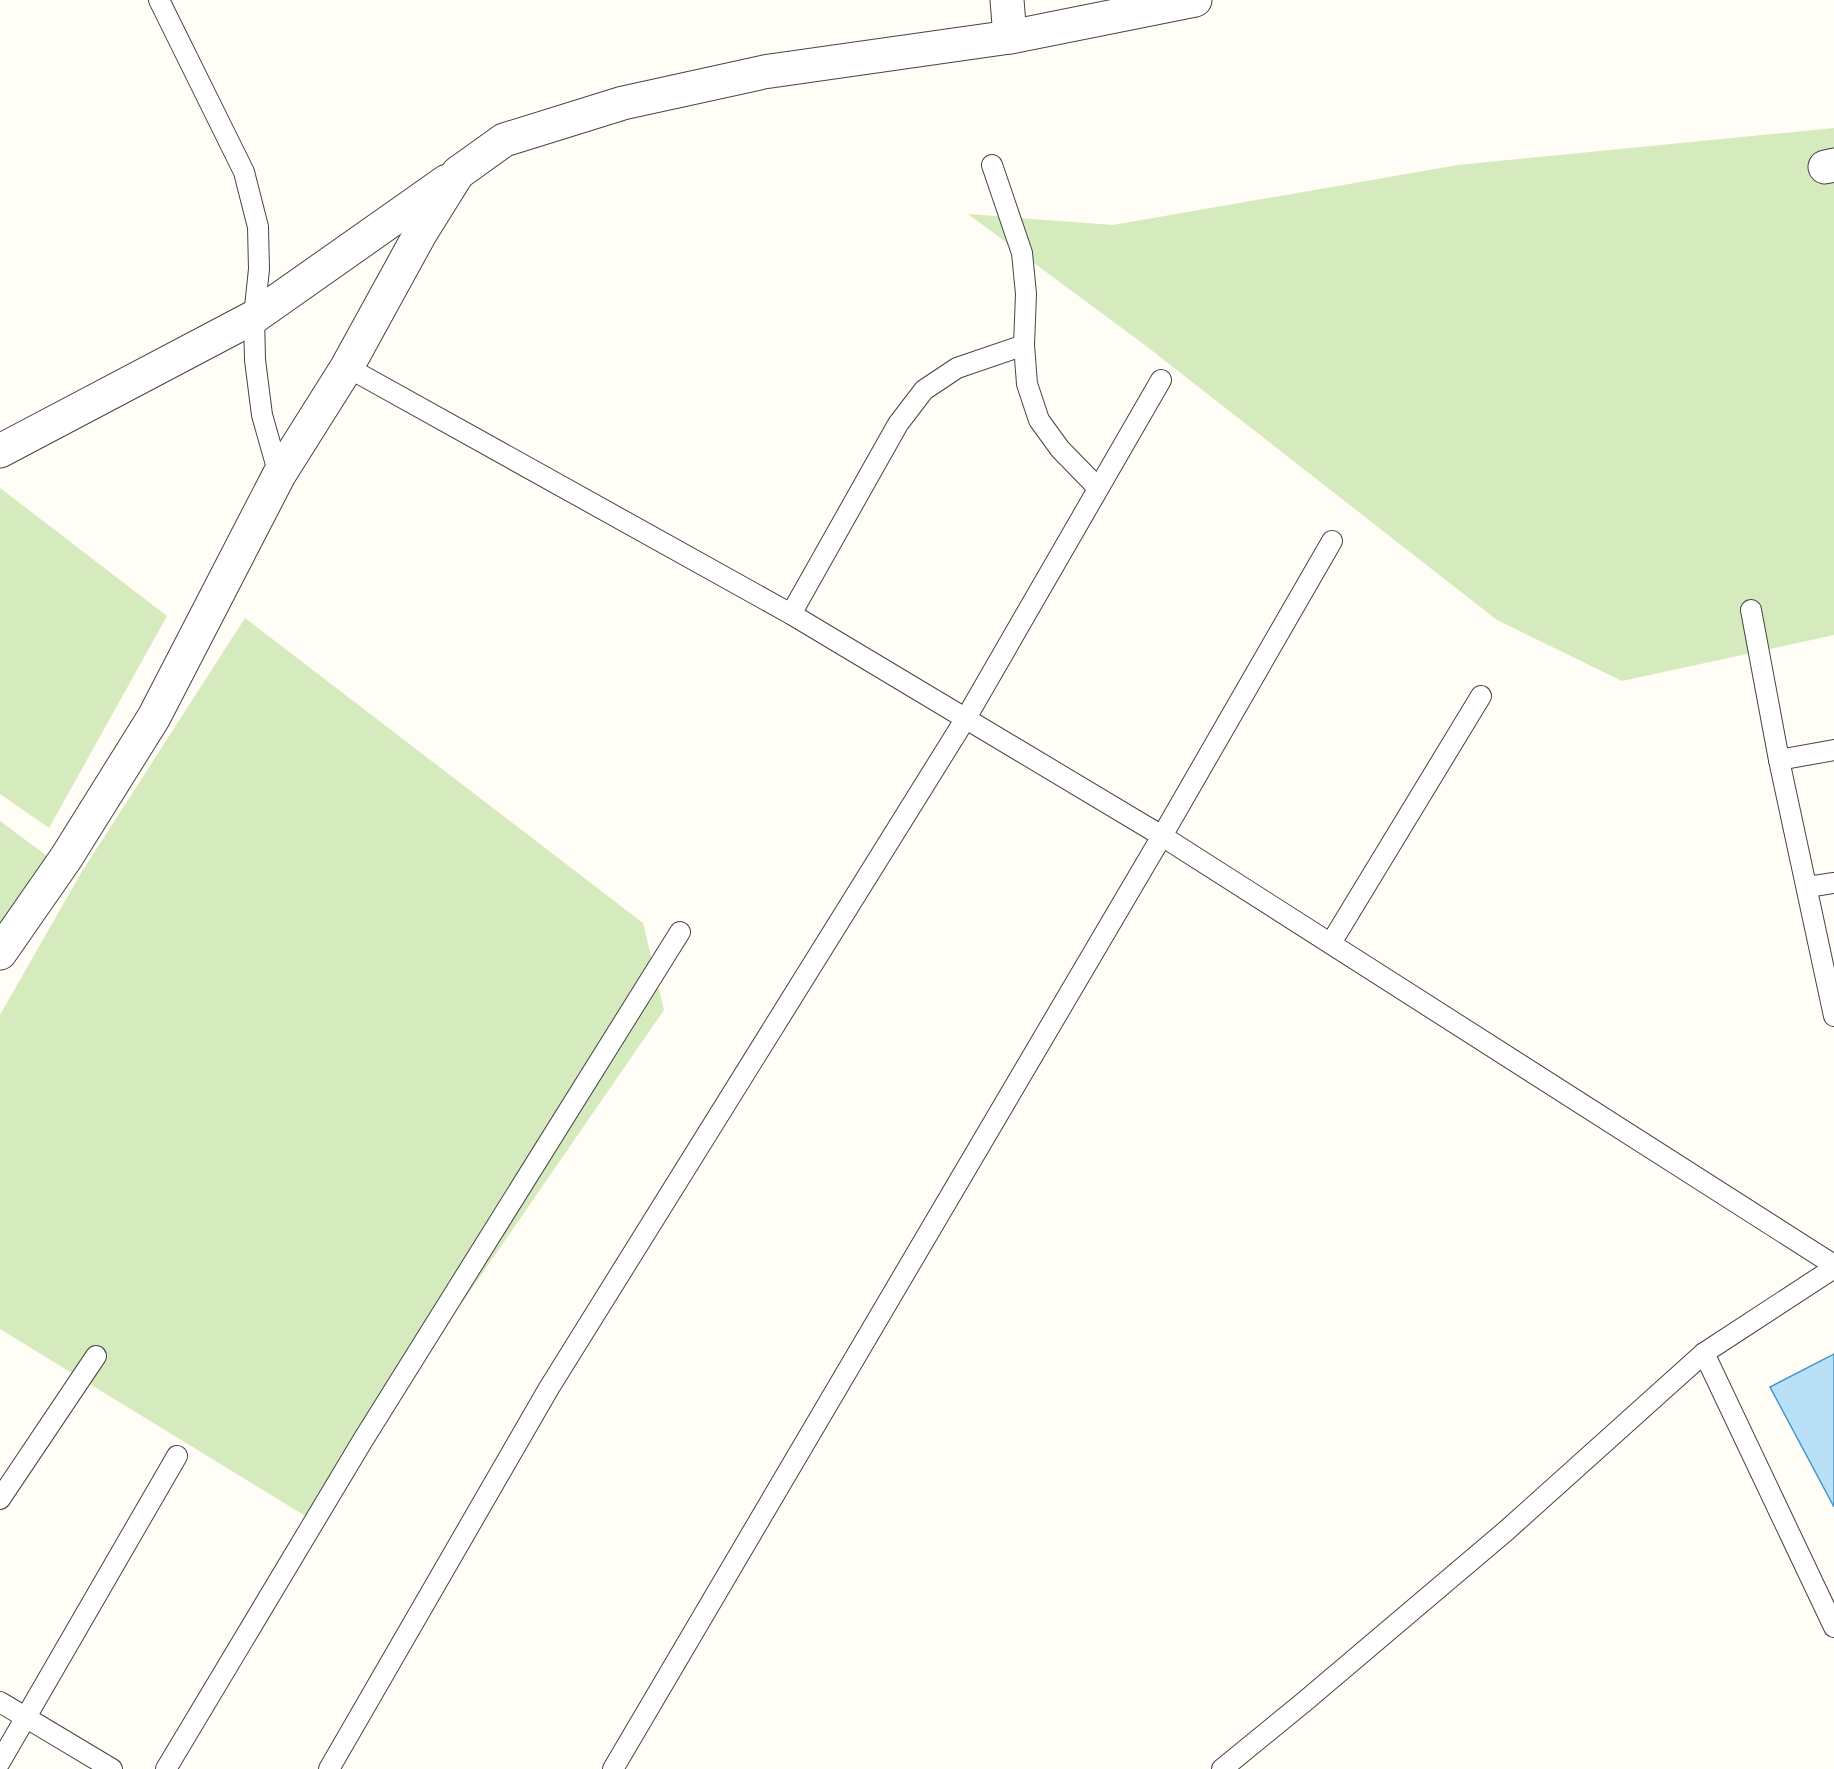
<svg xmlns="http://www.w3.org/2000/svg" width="1834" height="1769" viewBox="0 0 1834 1769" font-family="Spectral,serif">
<rect width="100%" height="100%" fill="#fffdf5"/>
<!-- green -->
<g fill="#d5ebbd">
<polygon points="1834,128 1834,635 1622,681 1497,620 1146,346 968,214 1113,225 1458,165"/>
<polygon points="0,488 167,616 49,828 0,794"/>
<polygon points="245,618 643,923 664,1010 312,1520 0,1329 0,1015 81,873"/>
<polygon points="0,821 47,856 0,938"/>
</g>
<!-- water -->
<polygon fill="#b9e0f7" stroke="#3f96cf" stroke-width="1.5" points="1834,1354 1834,1507 1770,1387"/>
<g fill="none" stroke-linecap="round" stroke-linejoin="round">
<!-- service casing -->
<g stroke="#444" stroke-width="22">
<g id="service">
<polyline points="159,0 244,172 258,227 259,269 254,317 255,360 262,415 279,475"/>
<polyline points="992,165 1022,253 1026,294 1024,345 1027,384 1039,420 1060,449 1098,488"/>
<polyline points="347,367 791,614 1162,836 1834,1265"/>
<polyline points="1751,610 1779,760 1834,1016"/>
<polyline points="791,614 898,424 924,390 957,368 1024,345"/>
<polyline points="1779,760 1834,750"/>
<polyline points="1807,887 1834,883"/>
<polyline points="1331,943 1481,696"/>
<polyline points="1704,1353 1834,1627"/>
<polyline points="0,1499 96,1356"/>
<polyline points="0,1702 112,1769"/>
<polyline points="0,1762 177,1456"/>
<polyline points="166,1769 363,1440 680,932"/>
<polyline points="329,1769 549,1388 966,718 1161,380"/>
<polyline points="613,1769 1162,836 1332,541"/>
<polyline points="1222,1769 1304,1702 1507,1530 1704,1353 1834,1268"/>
</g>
</g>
<!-- minor casing -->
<g stroke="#444" stroke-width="35">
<g id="minor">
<polyline points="1007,0 1010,37"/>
<polyline points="1825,167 1834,165"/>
<polyline points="0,451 254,317 447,181"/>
<polyline points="0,953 66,858 154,717 279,475 347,367 420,234 458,173 504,140 623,103 764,72 1010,37 1195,0"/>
</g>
</g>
<!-- service -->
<use href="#service" stroke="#fff" stroke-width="20"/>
<!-- minor -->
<use href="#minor" stroke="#fff" stroke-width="33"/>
</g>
</svg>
